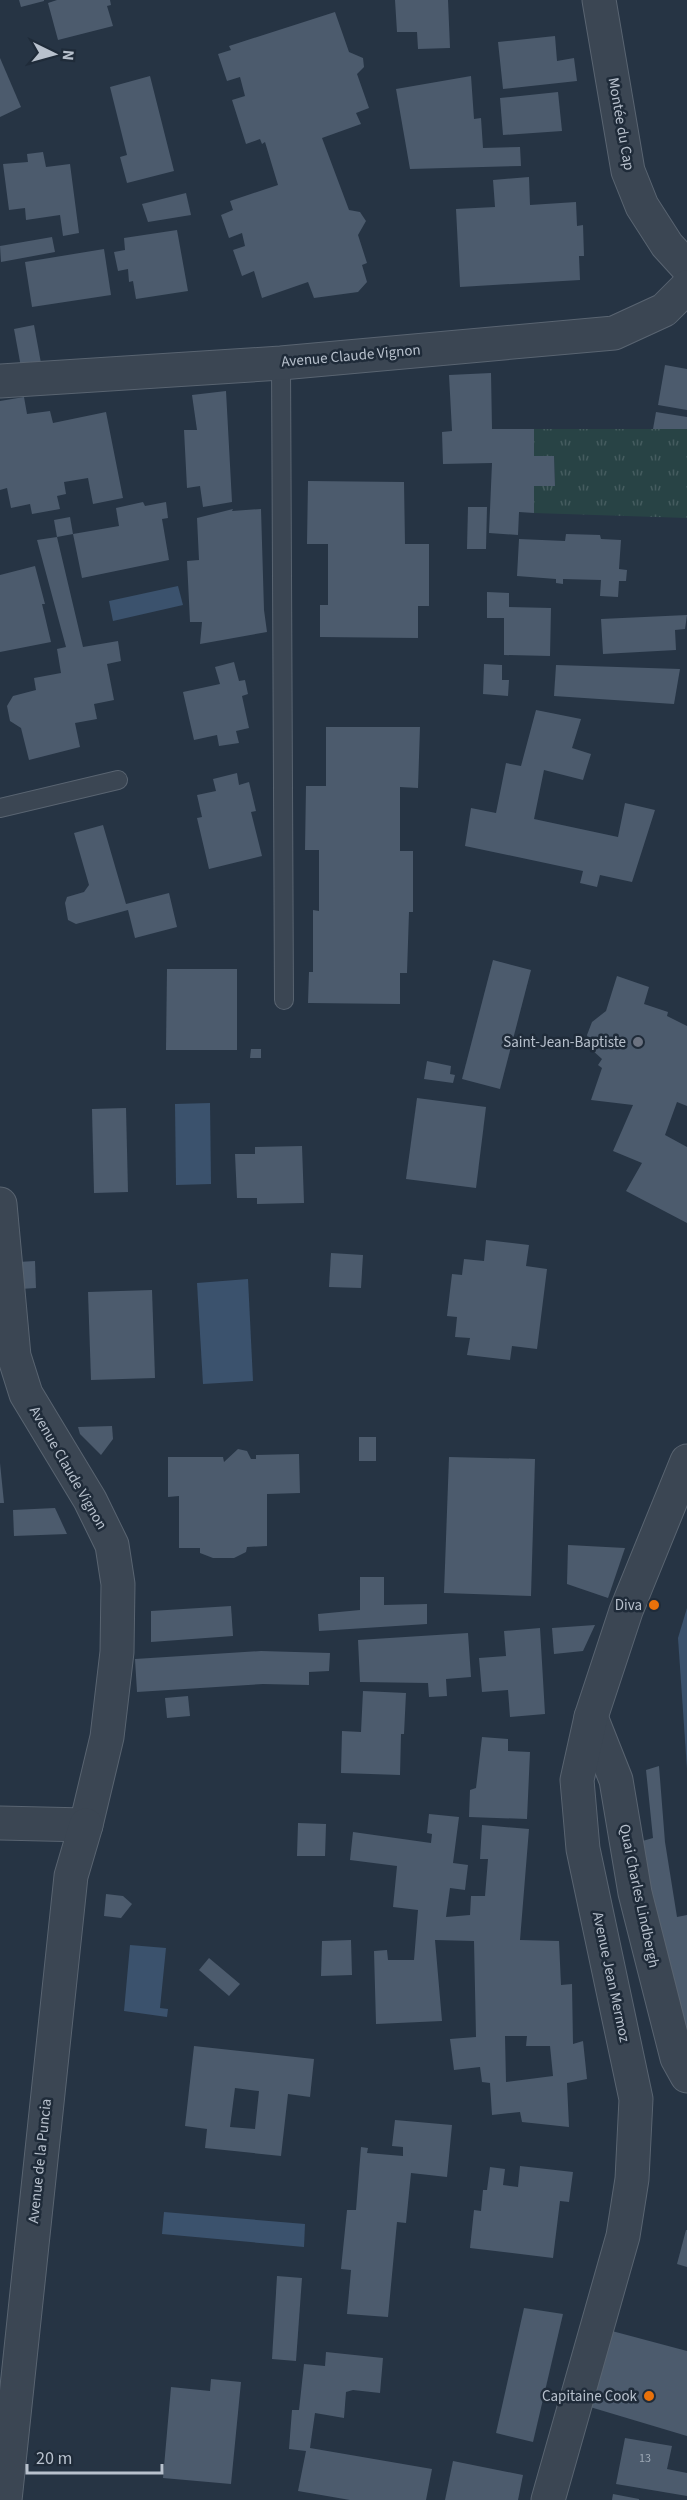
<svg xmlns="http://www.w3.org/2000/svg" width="687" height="2500" viewBox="0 0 687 2500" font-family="'Source Sans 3',sans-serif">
<defs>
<pattern id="grass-tufts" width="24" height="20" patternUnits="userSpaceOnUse" patternTransform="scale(1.5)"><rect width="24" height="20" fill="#284345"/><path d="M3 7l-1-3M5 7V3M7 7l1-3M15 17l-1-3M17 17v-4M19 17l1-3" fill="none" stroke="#455c5f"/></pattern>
</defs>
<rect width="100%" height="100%" fill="#263444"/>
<!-- grass -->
<polygon fill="url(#grass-tufts)" points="534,429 687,429 687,518 534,513 534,486 555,485 554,456 534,456"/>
<!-- water -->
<g fill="#3b526d">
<polygon points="178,586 183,605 113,621 109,601"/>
<polygon points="210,1103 211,1184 176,1185 175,1104"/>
<polygon points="248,1279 253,1381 203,1384 197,1283"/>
<polygon points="687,1608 687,1769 678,1638"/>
<polygon points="130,1945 166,1948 160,2008 168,2009 167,2017 124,2011"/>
<polygon points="164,2212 305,2224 304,2247 162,2234"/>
</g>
<!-- building -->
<g fill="#4c5b6d" fill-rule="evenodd">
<polygon points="19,0 44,0 44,1 21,7"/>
<polygon points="57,0 110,0 111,5 107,6 113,26 58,40 48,3"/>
<polygon points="395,0 448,0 450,48 418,49 417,32 397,32"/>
<polygon points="335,12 349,52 363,58 364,67 357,74 369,108 356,113 361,124 322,138 349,210 360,212 366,221 358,235 367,263 362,265 367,282 358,292 314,298 308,282 262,298 254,271 242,276 233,250 245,246 242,233 229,238 221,215 233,210 230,201 278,185 265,142 262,144 260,139 246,144 232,100 245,96 240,77 227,81 218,54 231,50 229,46"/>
<polygon points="555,36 557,61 574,58 577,81 503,89 498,42"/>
<polygon points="0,58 21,107 0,117"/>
<polygon points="150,76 174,171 127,183 120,157 127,155 110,87"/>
<polygon points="471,76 474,119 481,118 483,148 520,147 521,166 410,169 396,89"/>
<polygon points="558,92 562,131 503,135 500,98"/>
<polygon points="43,152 46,167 70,164 79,233 63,236 60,215 26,220 25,208 9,210 3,164 28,162 27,154"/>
<polygon points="529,177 530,205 576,202 577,226 583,225 584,256 579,256 580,280 460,287 456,209 495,207 493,180"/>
<polygon points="186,193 191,215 148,222 142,204"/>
<polygon points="177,230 188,291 136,299 133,281 129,282 128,269 118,271 114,252 125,250 124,238"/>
<polygon points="52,237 55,252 1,262 0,246"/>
<polygon points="104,249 111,295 32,307 25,262"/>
<polygon points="34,325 41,363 21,367 14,329"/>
<polygon points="665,365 687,369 687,410 658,405"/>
<polygon points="491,373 492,429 534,429 534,456 554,456 555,486 534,486 534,513 519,512 518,535 489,533 492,463 443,464 442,432 452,431 449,375"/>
<polygon points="226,391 232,502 203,507 200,486 187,488 184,430 197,430 192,395"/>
<polygon points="24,397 27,414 50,411 53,423 106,412 123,498 93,504 88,478 64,482 66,494 57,496 60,509 32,514 30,504 11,508 7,488 0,490 0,401"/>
<polygon points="656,412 687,417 687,429 653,429"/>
<polygon points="308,481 404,482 405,544 429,544 429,606 418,606 418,638 320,637 320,605 328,605 328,544 307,544"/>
<polygon points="143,502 145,506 166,502 168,518 162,519 169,560 82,578 73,534 119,526 116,508"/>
<polygon points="468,507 487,507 486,549 467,549"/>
<polygon points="233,509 232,511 261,509 264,610 267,632 200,644 202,622 190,622 187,561 199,560 197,518"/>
<polygon points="70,517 73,534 57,537 54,520"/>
<polygon points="566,534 600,535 601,539 621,540 619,569 627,570 626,581 619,581 618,597 600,596 601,580 563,579 563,584 556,583 556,579 517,576 519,539 565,541"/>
<polygon points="57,537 83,647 118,641 121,661 107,664 114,700 94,704 97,719 75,723 80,747 29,760 21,728 10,721 7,706 13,696 36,690 34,678 61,673 57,649 66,647 37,540"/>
<polygon points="35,566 45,604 42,604 51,642 0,652 0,575"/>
<polygon points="487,592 509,593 509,607 551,608 550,656 504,655 504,618 487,618"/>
<polygon points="687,615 685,629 675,630 676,650 603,654 601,619"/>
<polygon points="234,662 239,681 245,680 248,694 242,696 249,728 236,731 239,743 219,746 217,735 194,740 183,692 220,684 215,667"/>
<polygon points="484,664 502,665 502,680 509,680 508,696 483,694"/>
<polygon points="556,665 680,669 674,704 554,696"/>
<polygon points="536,710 581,719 572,748 591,754 583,780 544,770 534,819 618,837 625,803 655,810 632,882 600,875 597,887 580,883 583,871 465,846 471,808 496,813 506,763 521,766"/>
<polygon points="326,727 420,727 418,788 400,787 400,851 413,851 413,912 409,912 407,973 400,973 400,1004 308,1003 309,972 313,972 313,910 319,911 319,850 305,850 306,786 326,786"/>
<polygon points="237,773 239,785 249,782 256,811 251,812 262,856 209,869 197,818 202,817 197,795 216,791 213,779"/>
<polygon points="103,825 126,904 169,893 177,927 135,938 128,910 76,924 68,920 65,903 67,897 84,892 89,885 74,833"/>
<polygon points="493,960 531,970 500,1089 462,1079"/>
<polygon points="167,969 237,969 237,1050 166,1050"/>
<polygon points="617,976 649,987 644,1004 668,1012 667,1016 687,1026 687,1106 677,1102 665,1135 687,1147 687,1223 626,1191 642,1163 613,1151 633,1105 591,1100 602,1068 598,1065 602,1059 591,1049 587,1035 592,1022 606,1011"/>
<polygon points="251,1049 261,1049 261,1058 250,1058"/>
<polygon points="427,1061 451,1066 450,1074 455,1075 453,1083 424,1079"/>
<polygon points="417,1098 486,1107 476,1188 406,1179"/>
<polygon points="126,1108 128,1192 94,1193 92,1109"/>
<polygon points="302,1146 304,1203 257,1204 257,1198 237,1198 235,1154 255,1154 255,1147"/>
<polygon points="486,1240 529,1245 526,1266 547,1269 537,1349 512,1346 510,1360 467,1355 470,1338 455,1337 457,1317 447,1316 452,1274 462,1275 464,1259 484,1261"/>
<polygon points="331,1253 363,1255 361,1288 329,1287"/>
<polygon points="35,1261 36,1288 20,1289 18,1262"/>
<polygon points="152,1290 155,1378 91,1380 88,1292"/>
<polygon points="112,1426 113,1439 101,1455 80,1434 78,1427"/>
<rect x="359" y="1437" width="17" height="24"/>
<polygon points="238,1449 247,1451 251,1459 256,1459 256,1455 299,1454 300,1493 267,1494 267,1546 247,1547 246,1552 234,1558 213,1558 200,1553 200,1548 179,1548 179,1496 168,1497 168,1457 223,1457 224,1462"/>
<polygon points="449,1457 535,1459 531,1596 444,1593"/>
<polygon points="0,1463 4,1503 0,1503"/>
<polygon points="55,1508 67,1534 14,1536 13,1510"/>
<polygon points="568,1545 625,1548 608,1598 567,1584"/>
<polygon points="360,1577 384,1577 384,1605 427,1604 427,1624 319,1631 318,1614 360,1610"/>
<polygon points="231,1606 233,1636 151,1642 151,1611"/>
<polygon points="595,1625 583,1651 554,1654 552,1628"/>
<polygon points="540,1628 545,1714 510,1717 508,1690 482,1692 479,1658 506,1656 504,1631"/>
<polygon points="468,1633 471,1677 446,1679 447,1696 429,1697 428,1683 360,1682 358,1640"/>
<polygon points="261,1651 330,1653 329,1671 309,1672 309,1685 263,1684 137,1692 135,1659"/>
<polygon points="363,1691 406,1693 404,1734 401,1734 400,1775 341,1773 342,1731 361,1732"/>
<polygon points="188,1696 190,1716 167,1718 165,1698"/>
<polygon points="482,1737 508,1739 508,1751 530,1752 527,1819 469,1817 470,1790 476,1788"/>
<polygon points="659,1766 665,1842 677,1917 687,1915 687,2028 653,1928 639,1842 653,1838 646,1770"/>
<path d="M 429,1814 L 459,1817 L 453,1863 L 468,1865 L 465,1890 L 450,1888 L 446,1917 L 470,1915 L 471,1896 L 485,1896 L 488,1859 L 480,1859 L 482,1825 L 529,1829 L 520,1940 L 559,1941 L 561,1985 L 572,1984 L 573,2044 L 583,2041 L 587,2079 L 567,2083 L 569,2127 L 522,2122 L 520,2112 L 492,2115 L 490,2083 L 482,2082 L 480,2067 L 454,2070 L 450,2039 L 476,2037 L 474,1941 L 435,1940 L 442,2021 L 376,2024 L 374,1951 L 387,1950 L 388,1960 L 414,1960 L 418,1910 L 393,1907 L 397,1866 L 350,1860 L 353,1832 L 431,1843 L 432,1834 L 427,1833 ZM 505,2036 L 527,2036 L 526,2046 L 550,2046 L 553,2076 L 506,2082 Z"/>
<polygon points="298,1823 326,1824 325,1856 297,1856"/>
<polygon points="106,1894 123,1896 132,1904 121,1918 104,1916"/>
<polygon points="351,1940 352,1975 321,1976 322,1941"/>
<polygon points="209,1958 240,1984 229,1996 199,1970"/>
<path d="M 194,2046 L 314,2059 L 310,2097 L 288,2094 L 281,2156 L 205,2148 L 207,2129 L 185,2126 ZM 235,2088 L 259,2091 L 255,2129 L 230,2127 Z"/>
<polygon points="395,2120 452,2125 447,2177 411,2173 406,2223 397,2222 388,2317 347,2314 351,2270 341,2269 347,2210 356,2210 361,2147 368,2148 367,2153 403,2156 403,2147 392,2146"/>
<polygon points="520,2166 573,2172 569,2202 560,2201 553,2258 470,2248 474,2210 481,2211 483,2190 487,2190 490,2167 505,2169 503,2185 518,2187"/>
<polygon points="686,2230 687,2230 687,2267 677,2264"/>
<polygon points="277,2276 302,2278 296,2361 272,2359"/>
<polygon points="524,2308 563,2314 533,2442 496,2433"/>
<polygon points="612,2331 687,2351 687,2436 590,2407"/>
<polygon points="326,2352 383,2358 380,2393 353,2390 346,2392 344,2418 315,2413 310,2448 432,2469 426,2500 350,2500 298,2491 306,2451 289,2449 292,2410 299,2410 304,2364 325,2366"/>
<polygon points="211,2379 241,2382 231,2484 163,2478 171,2387 210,2391"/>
<polygon points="625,2438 672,2446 667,2469 687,2473 687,2496 616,2484"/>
<polygon points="453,2461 523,2475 518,2500 445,2500"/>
<polygon points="613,2494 639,2499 639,2500 612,2500"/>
</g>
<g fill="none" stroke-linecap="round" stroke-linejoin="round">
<!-- service casing -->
<g stroke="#596471" stroke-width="20">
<g id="service">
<polyline points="281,363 284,1000"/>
<polyline points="0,808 118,780"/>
</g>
</g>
<!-- minor casing -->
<g stroke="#596471" stroke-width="35">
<g id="minor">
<polyline points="599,0 628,171 642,206 667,245 687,267"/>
<polyline points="0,381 281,363 614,333 664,310 687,287"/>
<polyline points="0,1204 14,1356 26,1394 90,1500 112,1545 118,1584 117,1652 107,1737 86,1825 0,1823"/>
<polyline points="591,1717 616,1780 635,1893 677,2058 687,2076"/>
<polyline points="5,2500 71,1876 86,1825"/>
<polyline points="548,2500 623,2236 632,2179 636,2099 583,1849 577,1780 591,1717 626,1611 687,1461"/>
</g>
</g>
<!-- service -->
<use href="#service" stroke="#3b4653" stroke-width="18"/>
<!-- minor -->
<use href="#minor" stroke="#3b4653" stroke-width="33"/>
</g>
<!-- markers -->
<circle fill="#6b7280" stroke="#1f2b39" stroke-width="2" cx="638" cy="1042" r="6"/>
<g fill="#e8710a" stroke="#1f2b39" stroke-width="2">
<circle cx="654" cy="1605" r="6"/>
<circle cx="649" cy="2396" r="6"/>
</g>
<g text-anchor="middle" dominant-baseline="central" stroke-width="5" stroke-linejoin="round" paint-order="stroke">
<!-- number labels -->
<g font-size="12" fill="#9da8b5">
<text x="645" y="2458">13</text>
</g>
<!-- street labels -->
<g font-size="15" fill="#b8c1cd" stroke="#1f2b39">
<text transform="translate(621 124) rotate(80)">Montée du Cap</text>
<text transform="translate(351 356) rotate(-5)">Avenue Claude Vignon</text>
<text transform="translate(68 1468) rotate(60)">Avenue Claude Vignon</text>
<text transform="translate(639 1896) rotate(78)">Quai Charles Lindbergh</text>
<text transform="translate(611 1977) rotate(78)">Avenue Jean Mermoz</text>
<text transform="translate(40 2161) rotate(-84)">Avenue de la Puncia</text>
</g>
<!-- poi labels -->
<g font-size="15" fill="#b8c1cd" stroke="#1f2b39" text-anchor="end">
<text x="626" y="1042">Saint-Jean-Baptiste</text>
<text x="642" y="1605">Diva</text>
<text x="637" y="2396">Capitaine Cook</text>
</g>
</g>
<!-- north arrow -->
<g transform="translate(54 54) rotate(95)" stroke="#1f2b39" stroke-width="4.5" paint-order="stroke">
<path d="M0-4.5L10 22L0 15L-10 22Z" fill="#b8c1cd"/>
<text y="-9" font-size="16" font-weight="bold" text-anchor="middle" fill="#b8c1cd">N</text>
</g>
<!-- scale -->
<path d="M27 2464v9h135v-9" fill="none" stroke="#b8c1cd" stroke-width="3"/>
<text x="36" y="2464" font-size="18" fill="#b8c1cd" stroke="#1f2b39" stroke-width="4.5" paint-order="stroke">20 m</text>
</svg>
